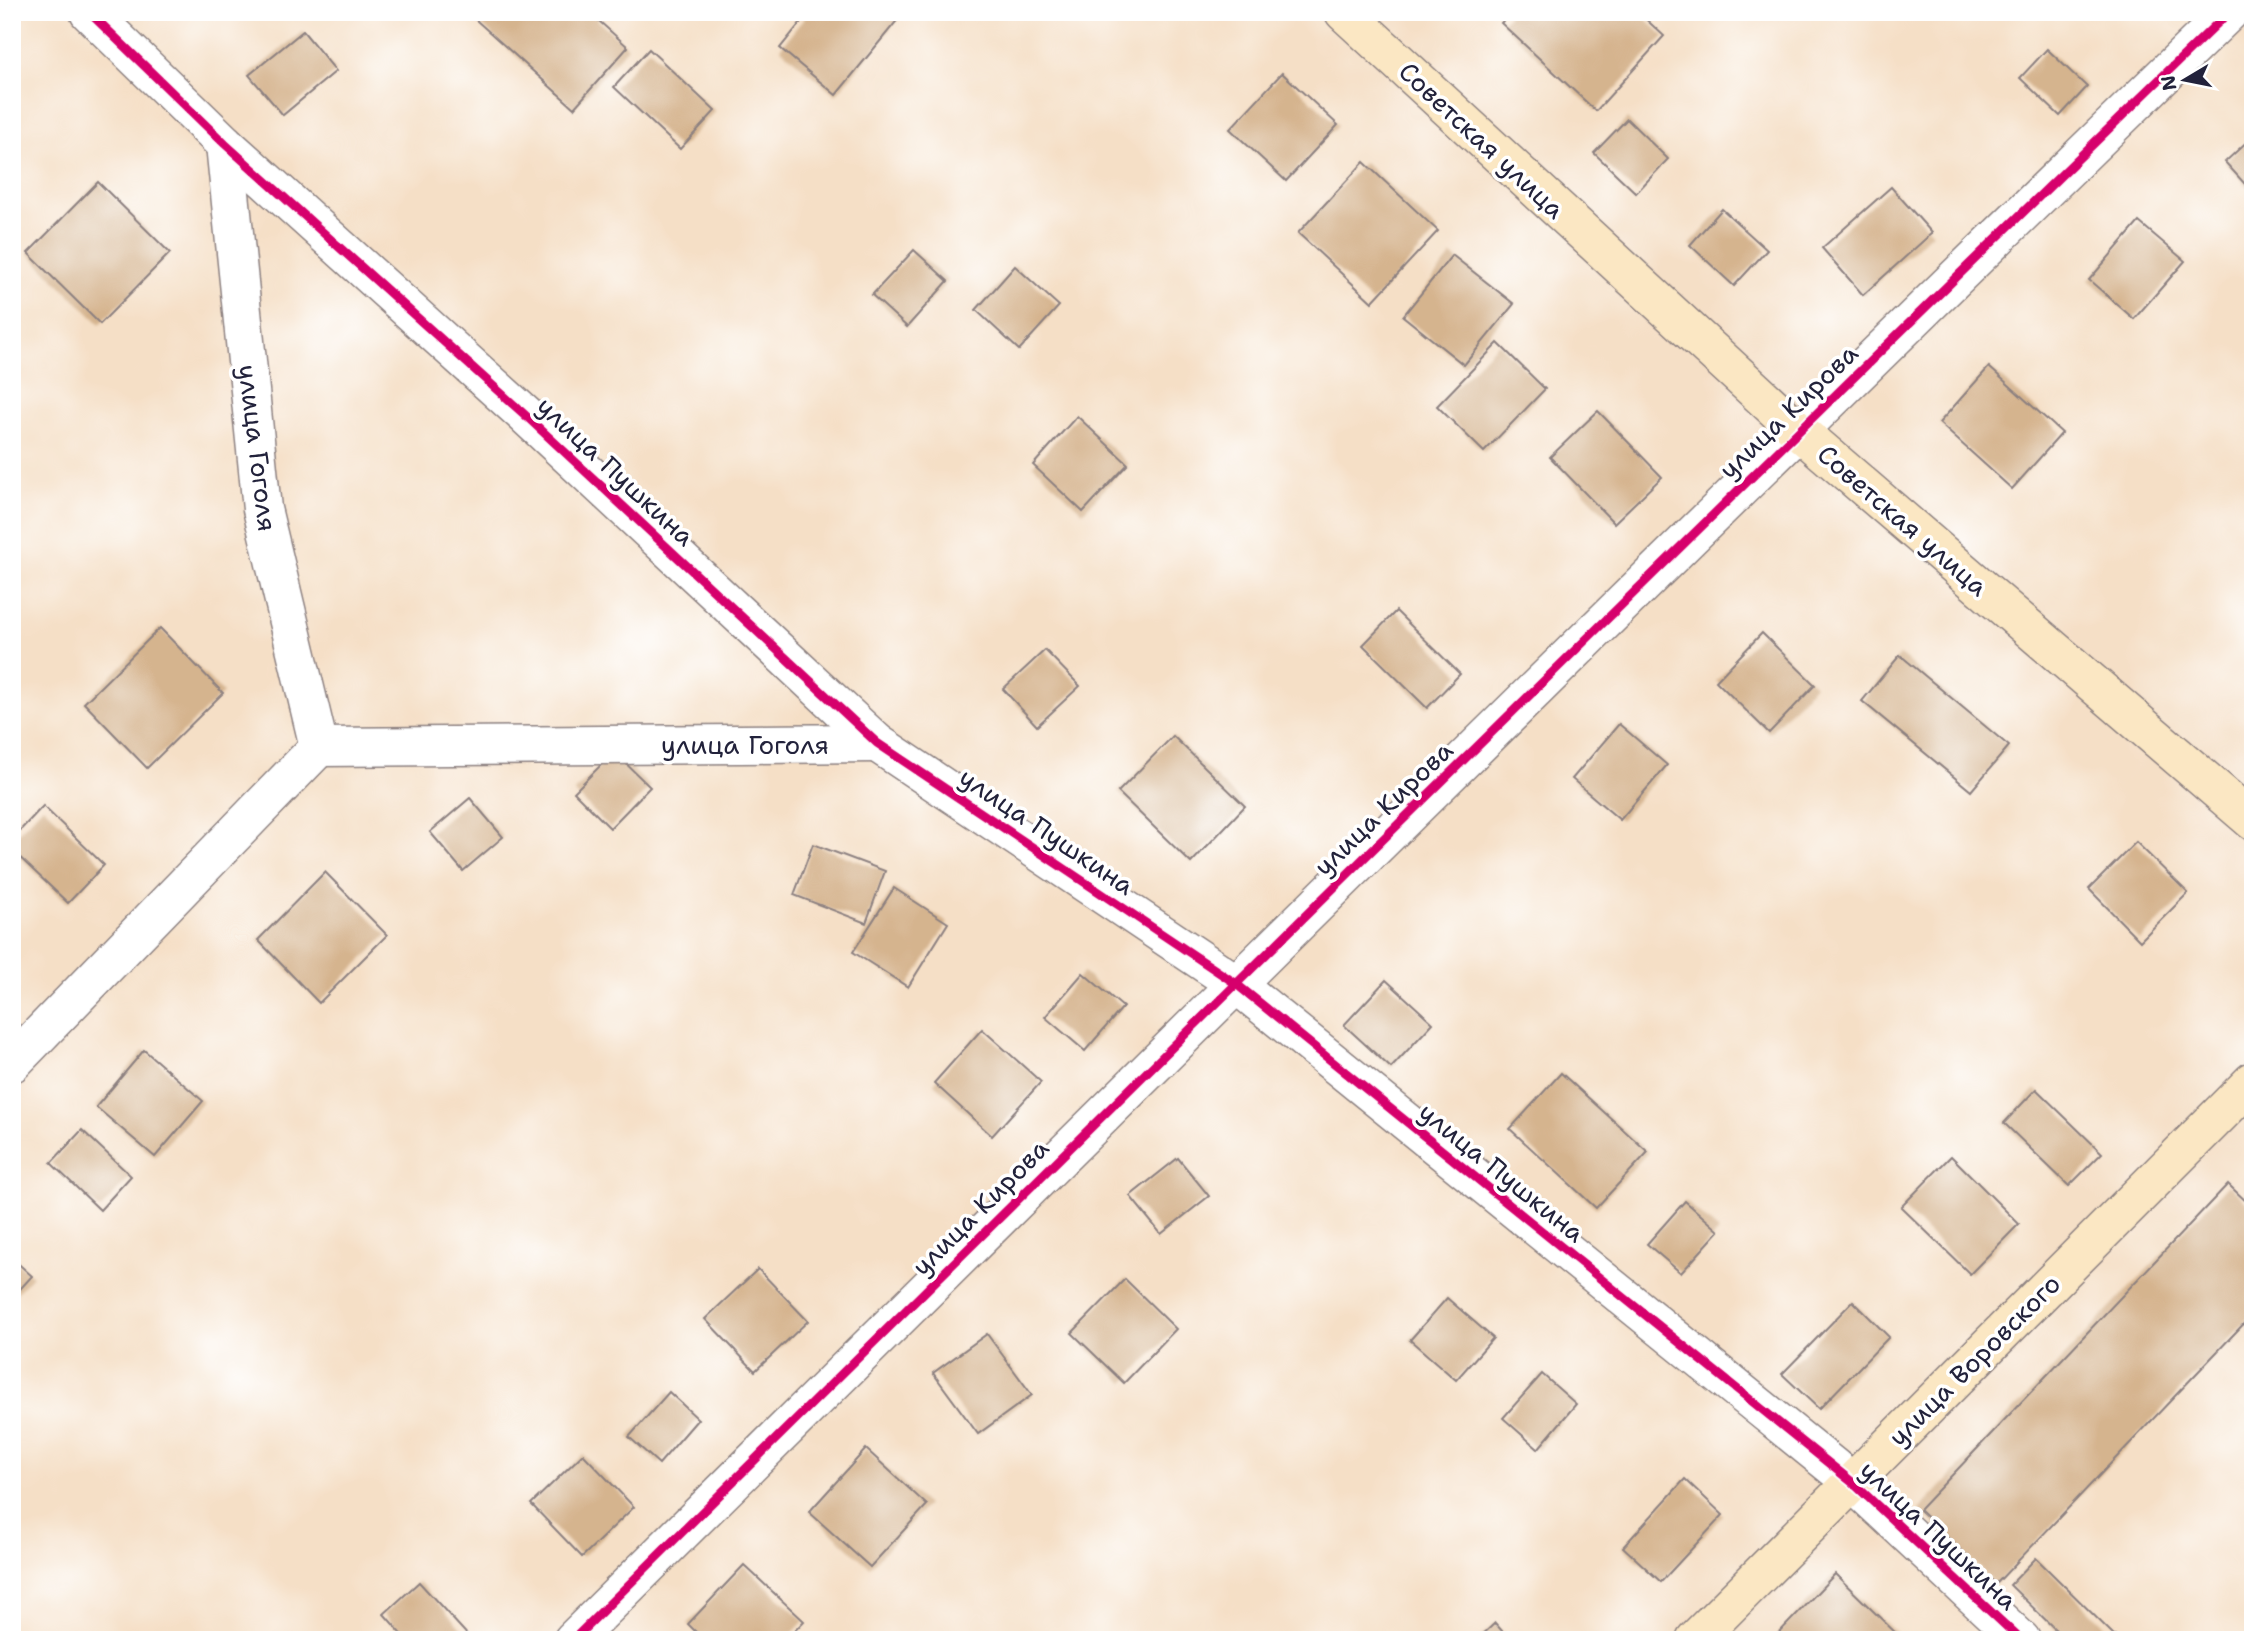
<svg xmlns="http://www.w3.org/2000/svg" width="2265" height="1652" viewBox="0 0 2265 1652" font-family="'Shantell Sans',sans-serif">
<rect width="100%" height="100%" fill="#fff"/>
<filter id="ink" filterUnits="userSpaceOnUse"><feTurbulence type="fractalNoise" baseFrequency=".0143" numOctaves="2"/><feDisplacementMap in="SourceGraphic" scale="14" xChannelSelector="R" yChannelSelector="G"/><feConvolveMatrix kernelMatrix="1 2 1 2 8 2 1 2 1" color-interpolation-filters="sRGB"/></filter>
<filter id="wash" filterUnits="userSpaceOnUse"><feTurbulence type="fractalNoise" baseFrequency=".00686" numOctaves="4" result="noise"/><feDisplacementMap in="SourceGraphic" scale="28" xChannelSelector="R" yChannelSelector="G"/><feGaussianBlur stdDeviation="1.57" result="paint"/><feColorMatrix in="noise" values="0 0 0 0 0 0 0 0 0 0 0 0 0 0 0 0 0 1.4 0 .05"/><feComposite in="paint" operator="in"/></filter>
<g filter="url(#wash)">
<rect width="100%" height="100%" fill="#f5dfc6"/>
<g id="blocks">
<!-- building -->
<g fill="#d5b48e">
<polygon points="467,12 589,12 628,47 574,108"/>
<polygon points="809,12 904,12 836,95 780,48"/>
<polygon points="1511,12 1638,12 1664,36 1596,111 1501,23"/>
<polygon points="303,31 336,71 283,115 249,75"/>
<polygon points="649,49 715,111 680,149 614,87"/>
<polygon points="2047,49 2087,87 2060,116 2020,78"/>
<polygon points="1282,73 1338,125 1286,181 1230,129"/>
<polygon points="1627,119 1668,159 1636,193 1594,153"/>
<polygon points="2253,136 2253,193 2225,162"/>
<polygon points="1364,162 1438,231 1372,302 1298,233"/>
<polygon points="98,182 170,253 100,324 28,253"/>
<polygon points="1891,187 1932,233 1863,295 1822,248"/>
<polygon points="1722,209 1767,250 1734,286 1690,245"/>
<polygon points="2139,222 2185,261 2134,319 2089,280"/>
<polygon points="914,250 948,281 907,327 872,295"/>
<polygon points="1452,255 1514,304 1464,365 1403,316"/>
<polygon points="1015,266 1059,306 1019,350 976,310"/>
<polygon points="1498,343 1545,389 1484,452 1437,406"/>
<polygon points="1989,367 2062,433 2012,489 1939,423"/>
<polygon points="1598,411 1662,477 1614,523 1550,457"/>
<polygon points="1077,416 1128,464 1083,512 1033,465"/>
<polygon points="1396,611 1460,674 1427,708 1363,645"/>
<polygon points="160,628 223,693 147,768 84,703"/>
<polygon points="1762,633 1815,685 1769,733 1716,681"/>
<polygon points="1045,650 1080,686 1037,726 1003,689"/>
<polygon points="1900,655 2009,746 1971,791 1862,701"/>
<polygon points="1619,724 1667,765 1620,820 1572,779"/>
<polygon points="1173,736 1245,806 1191,863 1118,792"/>
<polygon points="614,752 650,787 610,828 574,792"/>
<polygon points="470,798 503,837 463,871 430,832"/>
<polygon points="43,806 104,865 68,903 12,850 12,839"/>
<polygon points="2136,842 2188,893 2140,941 2089,889"/>
<polygon points="813,844 885,871 866,923 794,895"/>
<polygon points="325,872 387,935 319,1003 258,940"/>
<polygon points="894,888 948,923 908,987 853,952"/>
<polygon points="1083,973 1123,1007 1085,1051 1045,1017"/>
<polygon points="1386,980 1433,1023 1391,1068 1344,1025"/>
<polygon points="982,1029 1041,1082 992,1136 934,1083"/>
<polygon points="144,1050 203,1101 155,1157 96,1107"/>
<polygon points="1561,1073 1648,1152 1596,1208 1510,1129"/>
<polygon points="2036,1089 2102,1153 2069,1186 2004,1123"/>
<polygon points="82,1130 131,1176 100,1210 51,1163"/>
<polygon points="1951,1156 2019,1224 1970,1274 1901,1207"/>
<polygon points="1178,1158 1209,1196 1161,1234 1130,1196"/>
<polygon points="2228,1184 2253,1208 2253,1314 1996,1584 1919,1510"/>
<polygon points="1685,1201 1719,1231 1681,1273 1647,1244"/>
<polygon points="12,1258 32,1276 12,1298"/>
<polygon points="758,1269 808,1321 755,1371 705,1319"/>
<polygon points="1125,1279 1176,1329 1124,1383 1072,1333"/>
<polygon points="1447,1298 1493,1338 1456,1380 1410,1340"/>
<polygon points="1853,1301 1889,1337 1819,1409 1782,1374"/>
<polygon points="987,1334 1032,1395 978,1434 933,1373"/>
<polygon points="1542,1374 1576,1404 1538,1449 1503,1418"/>
<polygon points="669,1392 698,1419 659,1464 629,1437"/>
<polygon points="866,1449 927,1505 870,1567 809,1512"/>
<polygon points="583,1454 634,1507 582,1557 531,1504"/>
<polygon points="1685,1479 1723,1515 1661,1582 1623,1547"/>
<polygon points="2036,1558 2119,1640 2066,1640 2010,1585"/>
<polygon points="744,1565 804,1621 786,1640 704,1640 688,1624"/>
<polygon points="1835,1574 1903,1640 1772,1640"/>
<polygon points="419,1582 472,1640 407,1640 384,1614"/>
<polygon points="1495,1623 1510,1640 1477,1640"/>
</g>
</g>
</g>
<g filter="url(#ink)">
<use href="#blocks" fill-opacity="0" stroke="#8c8080" stroke-width="2"/>
<g fill="none" stroke-linecap="round" stroke-linejoin="round">
<!-- street casing -->
<g stroke="#8c8080" stroke-width="41">
<g id="street">
<polyline points="89,12 225,144 524,414 877,743 1235,983 1852,1482 2021,1640"/>
<polyline points="319,747 877,743"/>
<polyline points="12,1063 319,747 262,509 225,144"/>
<path d="M 573,1640 C 1123,1095 1673,551 2229,12"/>
</g>
</g>
<!-- secondary casing -->
<g stroke="#8c8080" stroke-width="41">
<g id="secondary">
<polyline points="1344,12 1798,430 2253,821"/>
<polyline points="1695,1640 2253,1081"/>
</g>
</g>
<!-- street -->
<use href="#street" stroke="#fff" stroke-width="38"/>
<!-- secondary -->
<use href="#secondary" stroke="#fbe7c3" stroke-width="38"/>
<!-- cycleway casing -->
<g stroke="#fff" stroke-width="13">
<g id="cycleway">
<polyline points="89,12 225,144 524,414 877,743 1235,983 1852,1482 2021,1640"/>
<path d="M 573,1640 C 1123,1095 1673,551 2229,12"/>
</g>
</g>
<!-- cycleway -->
<use href="#cycleway" stroke="#d6006c" stroke-width="9"/>
</g>
</g>
<g text-anchor="middle" dominant-baseline="central" stroke-width="7" stroke-linejoin="round" paint-order="stroke">
<!-- street labels -->
<g font-size="26" fill="#22223b" stroke="#fff">
<text transform="translate(1482 140) rotate(43)">Советская улица</text>
<text transform="translate(1788 411) rotate(-44)">улица Кирова</text>
<text transform="translate(258 448) rotate(83)">улица Гоголя</text>
<text transform="translate(616 471) rotate(43)">улица Пушкина</text>
<text transform="translate(1903 520) rotate(41)">Советская улица</text>
<text x="745" y="744">улица Гоголя</text>
<text transform="translate(1383 808) rotate(-44)">улица Кирова</text>
<text transform="translate(1047 831) rotate(34)">улица Пушкина</text>
<text transform="translate(1502 1172) rotate(39)">улица Пушкина</text>
<text transform="translate(980 1207) rotate(-45)">улица Кирова</text>
<text transform="translate(1974 1360) rotate(-45)">улица Воровского</text>
<text transform="translate(1939 1535) rotate(43)">улица Пушкина</text>
</g>
</g>
<!-- margin -->
<rect width="2265" height="1652" fill="none" stroke="#fff" stroke-width="42"/>
<!-- north arrow -->
<g transform="translate(2185 80) rotate(260)" stroke="#ffffff" stroke-width="5" paint-order="stroke">
<path d="M0-5L12 26L0 18L-12 26Z" fill="#22223b"/>
<text y="-10" font-size="19" font-weight="bold" text-anchor="middle" fill="#22223b">N</text>
</g>
</svg>
